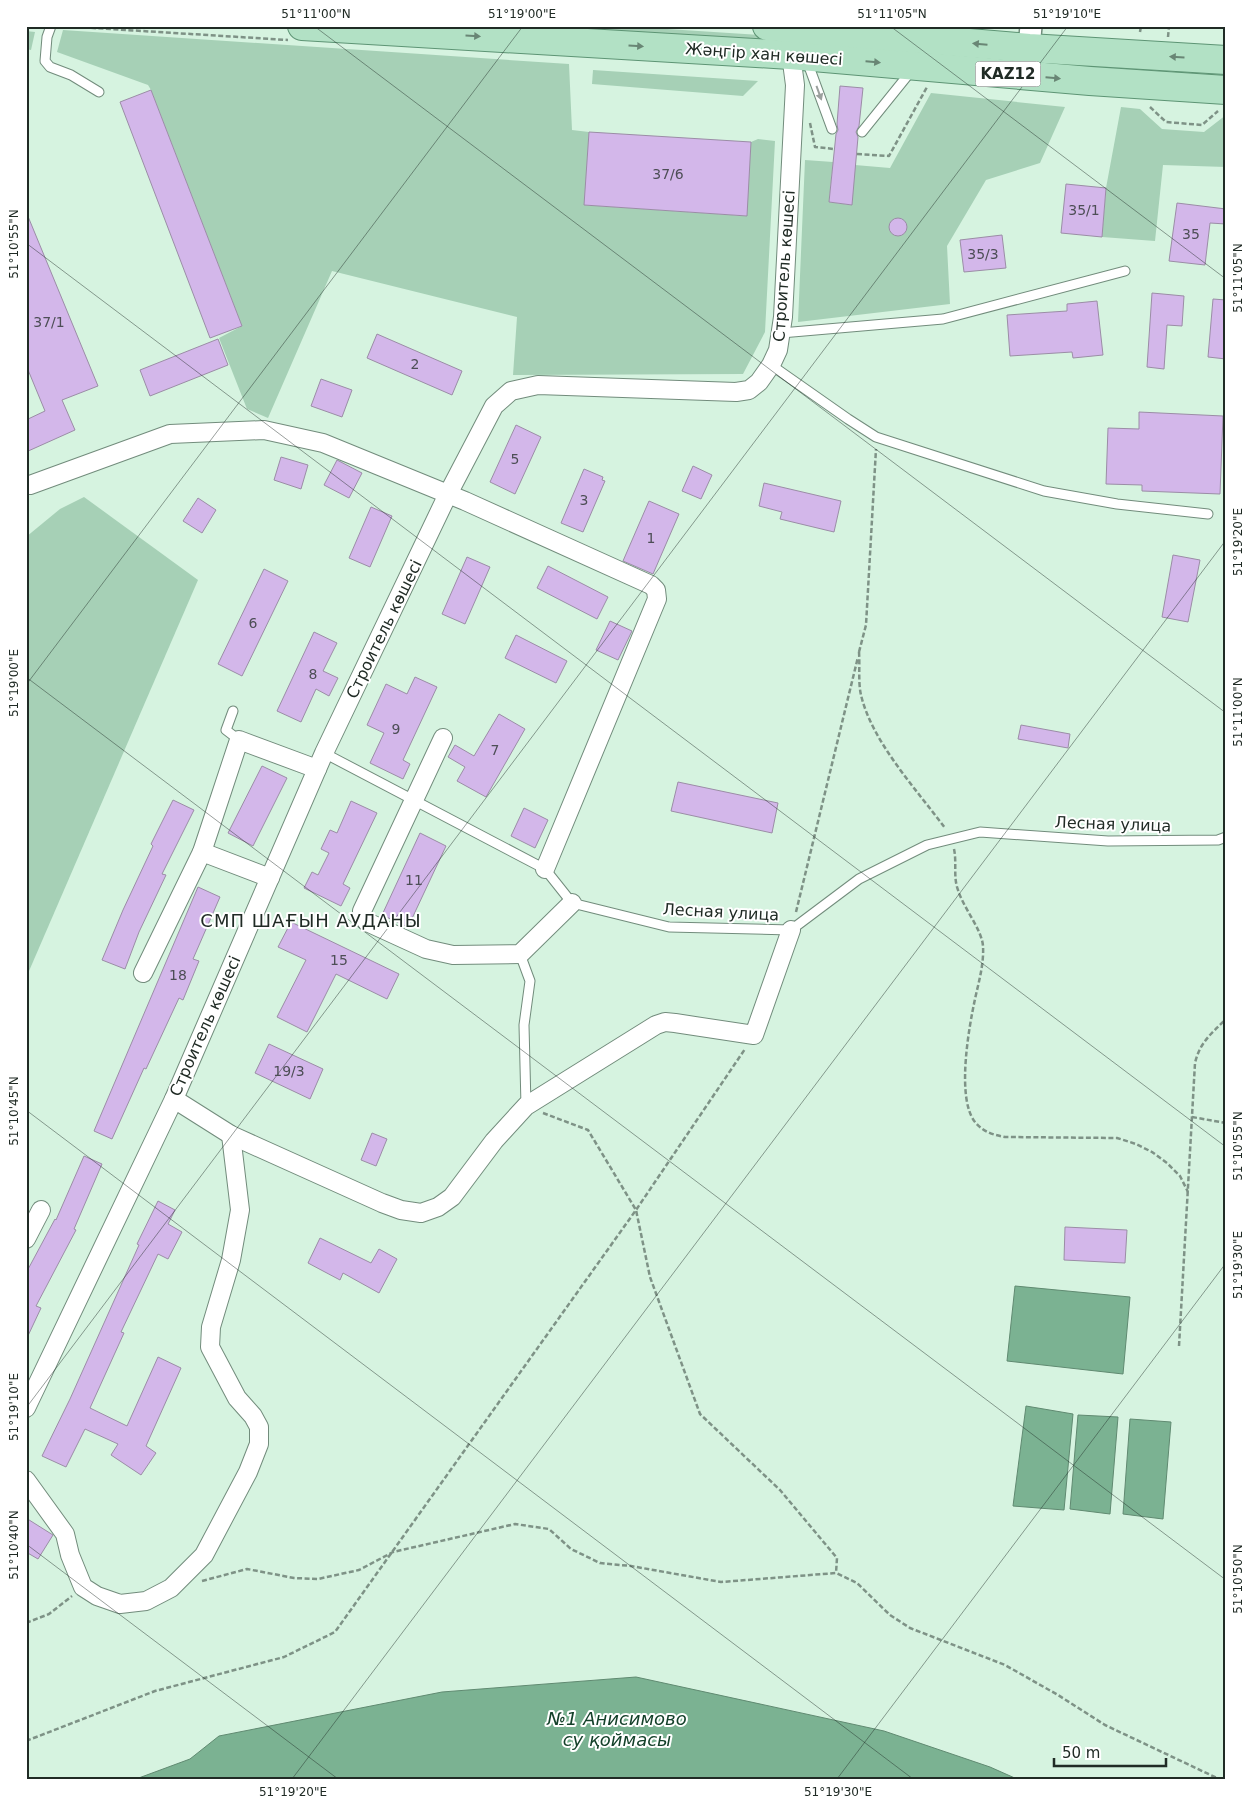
<svg xmlns="http://www.w3.org/2000/svg" width="1252" height="1805" viewBox="0 0 1252 1805" font-family="'DejaVu Sans',sans-serif">
<rect width="100%" height="100%" fill="#d6f3e0"/>
<!-- green -->
<g fill="#a6d0b6">
<polygon points="489,26 621,26 777,36 777,45"/>
<polygon points="63,30 569,64 572,130 589,132 585,205 746,216 751,142 758,139 775,141 765,332 743,374 513,375 517,317 332,271 268,418 247,409 219,338 242,326 151,90 148,85 57,52"/>
<polygon points="26,31 35,32 31,50 26,49"/>
<polygon points="1179,67 1226,70 1226,78 1178,75"/>
<polygon points="593,70 758,81 743,96 592,84"/>
<polygon points="931,93 1065,107 1040,163 986,180 947,246 950,304 798,322 805,160 833,162 829,202 851,205 855,165 890,168"/>
<polygon points="1121,107 1140,109 1162,129 1204,132 1226,115 1226,167 1163,165 1155,241 1102,237 1106,188"/>
<polygon points="84,497 198,580 26,978 26,537 60,509"/>
</g>
<!-- water -->
<g fill="#7bb292" stroke="#608a71">
<polygon points="1015,1286 1130,1297 1123,1374 1007,1361"/>
<polygon points="1026,1406 1073,1414 1064,1510 1013,1506"/>
<polygon points="1078,1415 1118,1417 1110,1514 1070,1509"/>
<polygon points="1130,1419 1171,1422 1163,1519 1123,1514"/>
<polygon points="636,1677 884,1731 990,1767 1017,1779 136,1779 190,1759 219,1736 442,1692"/>
</g>
<!-- building -->
<g fill="#d3b7ea" stroke="#9b8da6">
<polygon points="840,86 863,88 859,126 856,132 858,137 852,205 829,202 836,134 838,130 837,124"/>
<polygon points="151,90 242,326 210,338 120,102"/>
<polygon points="589,132 751,142 747,216 584,205"/>
<polygon points="1066,184 1106,188 1102,237 1061,233"/>
<polygon points="1177,203 1226,209 1226,224 1210,223 1205,265 1169,261"/>
<polygon points="27,214 98,386 62,400 75,430 26,452 26,420 45,411 26,365"/>
<circle cx="898" cy="227" r="9"/>
<polygon points="1002,235 1006,268 964,272 960,240"/>
<polygon points="1152,293 1184,296 1182,326 1167,325 1164,369 1147,367"/>
<polygon points="1213,299 1226,300 1226,359 1208,357"/>
<polygon points="1097,301 1103,355 1073,358 1072,352 1010,356 1007,315 1067,311 1067,304"/>
<polygon points="377,334 462,371 452,395 367,358"/>
<polygon points="218,339 228,365 150,396 140,370"/>
<polygon points="321,379 352,390 342,417 311,406"/>
<polygon points="1139,412 1223,416 1220,494 1142,491 1142,485 1106,484 1108,428 1139,429"/>
<polygon points="516,425 541,437 515,494 490,482"/>
<polygon points="281,457 308,465 301,489 274,480"/>
<polygon points="337,460 362,473 349,498 324,485"/>
<polygon points="693,466 712,475 701,499 682,491"/>
<polygon points="584,469 603,477 602,480 605,481 583,532 561,523"/>
<polygon points="764,483 841,501 834,532 780,519 782,512 759,506"/>
<polygon points="198,498 216,510 202,533 183,521"/>
<polygon points="649,501 679,514 653,574 623,561"/>
<polygon points="371,507 392,516 370,567 349,558"/>
<polygon points="1173,555 1200,560 1188,622 1162,617"/>
<polygon points="467,557 490,567 465,624 442,614"/>
<polygon points="548,566 608,597 597,619 537,588"/>
<polygon points="264,569 288,581 242,676 218,664"/>
<polygon points="610,621 632,631 618,660 596,650"/>
<polygon points="314,632 337,643 323,671 338,678 329,696 316,689 301,722 277,711"/>
<polygon points="516,635 567,661 556,683 505,658"/>
<polygon points="415,677 437,687 403,760 410,764 403,779 370,763 384,733 367,725 386,684 407,694"/>
<polygon points="499,714 525,729 486,797 457,781 465,767 448,757 455,745 474,756"/>
<polygon points="1021,725 1070,734 1068,748 1018,739"/>
<polygon points="262,766 287,778 253,846 228,833"/>
<polygon points="678,782 778,803 772,833 671,811"/>
<polygon points="173,800 194,810 162,874 166,875 139,932 125,969 102,960 123,910 153,846 151,844"/>
<polygon points="351,801 377,813 343,884 350,888 341,906 304,888 312,872 318,875 329,853 321,849 330,830 337,833"/>
<polygon points="524,808 548,820 535,848 511,836"/>
<polygon points="420,833 446,846 408,927 382,915"/>
<polygon points="198,887 220,897 193,959 199,961 183,1000 179,998 146,1069 144,1068 112,1139 94,1131"/>
<polygon points="291,922 399,974 387,999 336,974 307,1032 277,1017 306,960 278,947"/>
<polygon points="269,1044 323,1069 310,1099 255,1073"/>
<polygon points="372,1133 387,1139 376,1166 361,1160"/>
<polygon points="84,1156 102,1164 74,1229 76,1230 36,1306 41,1308 26,1340 26,1273 55,1219 56,1220"/>
<polygon points="158,1201 175,1210 168,1224 182,1232 168,1259 158,1254 121,1332 124,1333 90,1408 127,1426 158,1357 181,1368 146,1446 156,1453 141,1475 111,1455 118,1444 85,1429 66,1467 42,1456 70,1399 139,1245 137,1244"/>
<polygon points="1065,1227 1127,1230 1125,1263 1064,1260"/>
<polygon points="320,1238 371,1263 379,1249 397,1259 379,1293 343,1273 340,1280 308,1263"/>
<polygon points="26,1518 53,1535 38,1559 26,1552"/>
</g>
<g fill="none" stroke-linecap="round" stroke-linejoin="round">
<!-- service casing -->
<g stroke="#728c7c" stroke-width="11">
<g id="service">
<polyline points="51,26 47,37 45,61 50,67 71,75 99,92"/>
<polyline points="807,61 832,129"/>
<polyline points="862,132 912,70"/>
<polyline points="781,333 943,319 1125,271"/>
<polyline points="771,365 848,419 876,437 1044,491 1117,504 1208,514"/>
<polyline points="233,711 226,730 239,740"/>
<polyline points="324,753 545,869 572,903 669,927 791,930 859,879 927,845 980,832 1108,841 1218,840 1226,837"/>
<polyline points="520,954 530,981 524,1025 526,1106"/>
</g>
</g>
<!-- minor casing -->
<g stroke="#728c7c" stroke-width="20">
<g id="minor">
<polyline points="30,485 170,434 264,430 323,443 465,501 651,585 656,590 657,599 545,869"/>
<polyline points="443,738 362,911 363,917 367,922 426,949 453,955 520,954 572,903"/>
<polyline points="202,852 270,878"/>
<polyline points="143,973 202,852 239,740 317,769"/>
<polyline points="174,1099 231,1135 382,1203 401,1210 421,1213 438,1207 452,1197 494,1141 526,1106 656,1025 665,1022 675,1023 754,1035 791,930"/>
<polyline points="26,1239 41,1210"/>
<polyline points="26,1408 174,1099 324,753 448,494 494,406 511,391 538,385 736,392 749,390 759,382 771,365 778,350 783,317 795,85 790,47"/>
<polyline points="26,1480 65,1534 70,1555 83,1587 97,1596 120,1604 146,1601 171,1588 204,1555 248,1472 259,1444 259,1427 253,1416 237,1398 210,1347 211,1327 231,1260 240,1210 231,1135"/>
</g>
</g>
<!-- tertiary casing -->
<g stroke="#728c7c" stroke-width="24">
<polyline id="tertiary" points="1029,48 1031,26"/>
</g>
<!-- primary casing -->
<g stroke="#5d9474" stroke-width="30">
<g id="primary">
<polyline points="302,26 790,55 1090,81 1226,90"/>
<polyline points="767,26 1029,48 1226,60"/>
</g>
</g>
<!-- path -->
<g stroke="#7e9286" stroke-width="2.5" stroke-dasharray="5 2.5" stroke-linecap="butt">
<polyline points="61,26 288,40"/>
<polyline points="1140,32 1141,26"/>
<polyline points="1168,37 1169,26"/>
<polyline points="1150,107 1166,122 1202,125 1218,111"/>
<polyline points="810,123 815,147 834,149"/>
<polyline points="857,154 889,156 927,87"/>
<path d="M 859,652 C 860,666 858,682 861,695 C 872,742 917,790 945,828"/>
<polyline points="859,652 866,625 876,449"/>
<path d="M 954,849 C 957,863 953,877 958,890 C 963,907 982,930 983,946 C 984,964 979,981 975,999 C 969,1027 956,1098 975,1122 C 983,1132 994,1135 1005,1137 L 1117,1138 L 1136,1144 L 1152,1152 L 1167,1163 L 1180,1176 L 1188,1192"/>
<polyline points="796,912 858,657"/>
<polyline points="543,1113 588,1130 636,1210 650,1277 700,1414 780,1490 837,1558 836,1573"/>
<polyline points="1192,1117 1226,1123"/>
<path d="M 1179,1346 L 1195,1063 C 1200,1042 1211,1034 1226,1019"/>
<polyline points="202,1581 247,1569 294,1578 318,1579 359,1570 393,1552 515,1524 549,1529 571,1549 600,1563 631,1566 721,1582 836,1573 857,1583 890,1615 910,1628 1005,1665 1058,1695 1105,1725 1219,1779"/>
<polyline points="26,1623 49,1614 72,1596"/>
<polyline points="26,1741 155,1691 284,1657 335,1632 636,1210 745,1049"/>
</g>
<!-- service -->
<use href="#service" stroke="#fff" stroke-width="9"/>
<!-- minor -->
<use href="#minor" stroke="#fff" stroke-width="18"/>
<!-- tertiary -->
<use href="#tertiary" stroke="#fff" stroke-width="21"/>
<!-- primary -->
<use href="#primary" stroke="#b2e1c5" stroke-width="28"/>
</g>
<!-- one-way arrows -->
<defs><path id="oneway-solid" d="M-6-.8H1V-3.2L6.5 0L1 3.2V.8H-6Z" transform="scale(1.25)"/></defs>
<g fill="#698675">
<use href="#oneway-solid" transform="translate(473 36) rotate(3)"/>
<use href="#oneway-solid" transform="translate(980 44) rotate(-175)"/>
<use href="#oneway-solid" transform="translate(636 46) rotate(3)"/>
<use href="#oneway-solid" transform="translate(1177 57) rotate(-177)"/>
<use href="#oneway-solid" transform="translate(873 62) rotate(5)"/>
<use href="#oneway-solid" transform="translate(1053 78) rotate(5)"/>
</g>
<use fill="#9ba09d" href="#oneway-solid" transform="translate(819 93) rotate(70)"/>
<!-- ticks -->
<path fill="none" stroke="#202b25" stroke-width="1" stroke-opacity="0.45" d="M 314,26 L 1226,713M 890,26 L 1226,279M 26,243 L 1226,1147M 26,677 L 1226,1580M 26,685 L 523,26M 26,1110 L 913,1779M 26,1408 L 1068,26M 26,1544 L 338,1779M 292,1779 L 1226,540M 837,1779 L 1226,1263"/>
<g text-anchor="middle" dominant-baseline="central" stroke-width="4" stroke-linejoin="round" paint-order="stroke">
<!-- number labels -->
<g font-size="14" fill="#4d4e56">
<text x="668" y="174">37/6</text>
<text x="1084" y="210">35/1</text>
<text x="1191" y="234">35</text>
<text x="983" y="254">35/3</text>
<text x="49" y="322">37/1</text>
<text x="415" y="364">2</text>
<text x="515" y="459">5</text>
<text x="584" y="500">3</text>
<text x="651" y="538">1</text>
<text x="253" y="623">6</text>
<text x="313" y="674">8</text>
<text x="396" y="729">9</text>
<text x="495" y="750">7</text>
<text x="414" y="880">11</text>
<text x="339" y="960">15</text>
<text x="178" y="975">18</text>
<text x="289" y="1071">19/3</text>
</g>
<!-- shield labels -->
<rect fill="#fff" stroke="#636b66" stroke-width="1" x="975.5" y="61.5" width="65" height="25" rx="4"/>
<g font-size="15" font-weight="bold" fill="#202b25">
<text x="1008" y="74">KAZ12</text>
</g>
<!-- street labels -->
<g font-size="16" fill="#202b25" stroke="#fff">
<text transform="translate(764 54) rotate(4)">Жәңгір хан көшесі</text>
<text transform="translate(784 266) rotate(-86)">Строитель көшесі</text>
<text transform="translate(384 629) rotate(-64)">Строитель көшесі</text>
<text transform="translate(1113 824) rotate(2)">Лесная улица</text>
<text transform="translate(721 912) rotate(3)">Лесная улица</text>
<text transform="translate(205 1026) rotate(-66)">Строитель көшесі</text>
</g>
<!-- neighbourhood labels -->
<g font-size="18" letter-spacing="1" fill="#202b25" stroke="#fff">
<text x="311" y="920">СМП ШАҒЫН АУДАНЫ</text>
</g>
<!-- water labels -->
<g font-size="18" font-style="italic" fill="#14412a" stroke="#fff">
<text x="617" y="1718">№1 Анисимово<tspan x="617" dy="21">су қоймасы</tspan></text>
</g>
</g>
<!-- border -->
<rect width="1252" height="1805" fill="none" stroke="#ffffff" stroke-width="55"/>
<!-- scale -->
<path d="M1054 1758v8h112v-8" fill="none" stroke="#202b25" stroke-width="2.5"/>
<text x="1062" y="1758" font-size="15" fill="#202b25" stroke="#ffffff" stroke-width="4" paint-order="stroke">50 m</text>
<rect x="28" y="28" width="1196" height="1750" fill="none" stroke="#202b25" stroke-width="2"/>
<g font-size="12" text-anchor="middle" fill="#202b25">
<text x="316" y="18">51°11'00"N</text>
<text x="522" y="18">51°19'00"E</text>
<text x="892" y="18">51°11'05"N</text>
<text x="1067" y="18">51°19'10"E</text>
<text transform="translate(14 244) rotate(-90)" y="4">51°10'55"N</text>
<text transform="translate(1238 278) rotate(-90)" y="4">51°11'05"N</text>
<text transform="translate(1238 542) rotate(-90)" y="4">51°19'20"E</text>
<text transform="translate(14 683) rotate(-90)" y="4">51°19'00"E</text>
<text transform="translate(1238 712) rotate(-90)" y="4">51°11'00"N</text>
<text transform="translate(14 1111) rotate(-90)" y="4">51°10'45"N</text>
<text transform="translate(1238 1146) rotate(-90)" y="4">51°10'55"N</text>
<text transform="translate(1238 1265) rotate(-90)" y="4">51°19'30"E</text>
<text transform="translate(14 1407) rotate(-90)" y="4">51°19'10"E</text>
<text transform="translate(14 1545) rotate(-90)" y="4">51°10'40"N</text>
<text transform="translate(1238 1579) rotate(-90)" y="4">51°10'50"N</text>
<text x="293" y="1796">51°19'20"E</text>
<text x="838" y="1796">51°19'30"E</text>
</g>
</svg>
